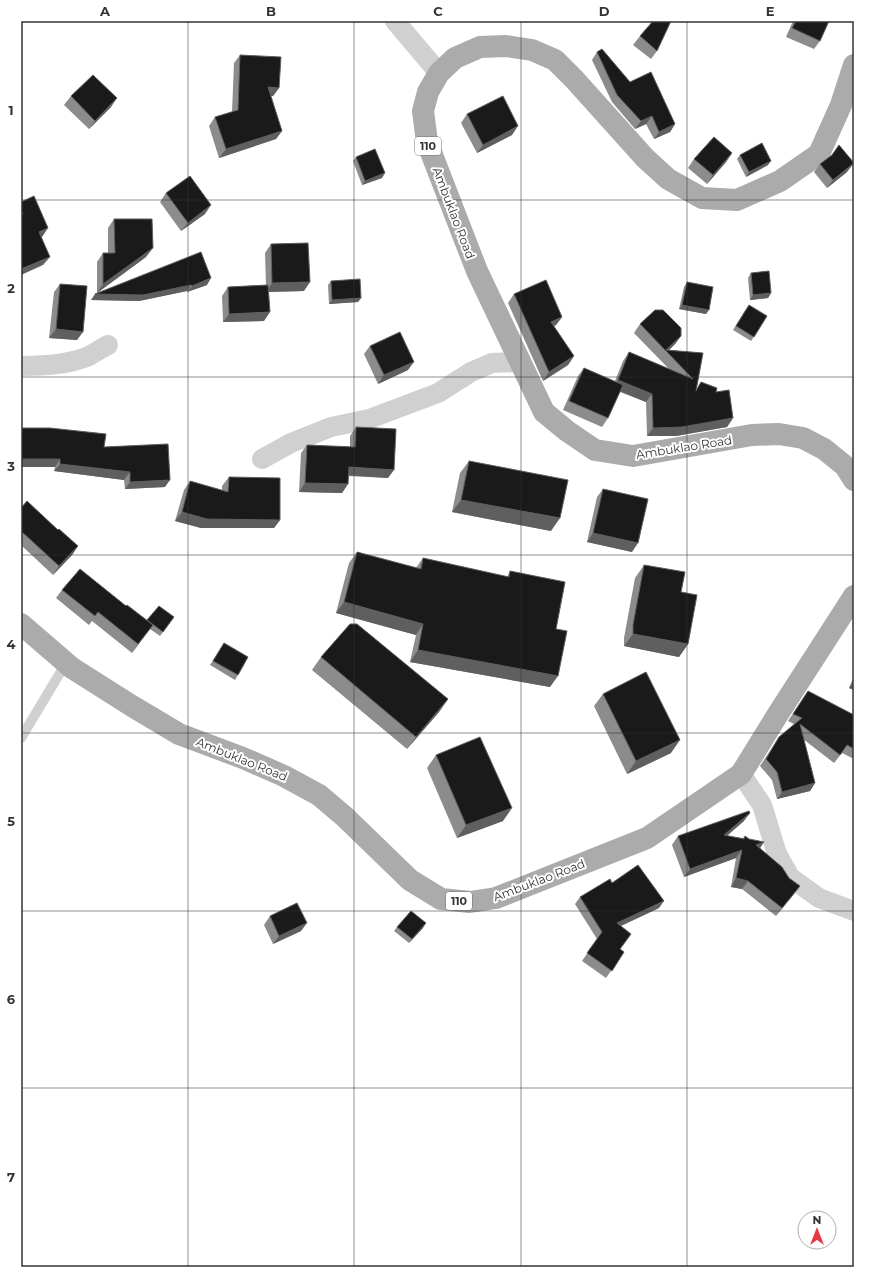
<svg xmlns="http://www.w3.org/2000/svg" width="875" height="1288" viewBox="0 0 875 1288" font-family="Montserrat,sans-serif">
<rect width="100%" height="100%" fill="#fff"/>
<g fill="none" stroke-linecap="round" stroke-linejoin="round">
<!-- lane -->
<polyline stroke="#d0d0d0" stroke-width="10" points="21,738 66,663"/>
<!-- street -->
<g stroke="#d0d0d0" stroke-width="20">
<polyline points="395,21 439,73"/>
<path d="M 21,366 C 43,366 68,365 89,356 C 96,352 102,348 108,345"/>
<polyline points="262,459 291,443 331,427 369,419 438,393 471,372 492,363 520,362"/>
<polyline points="741,774 762,805 777,854 790,877 819,898 854,911"/>
</g>
<!-- primary -->
<g stroke="#ababab" stroke-width="22">
<polyline points="854,65 841,105 819,154 780,181 737,200 702,198 668,179 645,158 574,79 555,60 532,50 506,46 480,47 455,58 439,73 428,92 423,111 427,142 477,271 544,412 567,431 595,450 633,456 752,435 779,434 803,438 824,449 845,466 854,480"/>
<polyline points="21,624 72,668 132,706 179,734 243,758 284,776 319,795 345,817 410,880 441,899 470,902 496,898 647,838 741,774 778,714 854,596"/>
</g>
</g>
<!-- wall -->
<g fill="#8c8c8c">
<polygon points="793,21 829,21 820,41 814,49 786,37"/>
<polygon points="640,36 657,51 651,59 633,45"/>
<polygon points="597,52 630,82 675,124 670,132 654,139 646,124 635,129 612,102 592,60"/>
<polygon points="240,55 279,88 273,96 271,96 282,131 276,139 219,158 209,126 215,117 232,112 234,63"/>
<polygon points="71,96 111,107 89,129 64,105"/>
<polygon points="467,114 512,135 477,153 461,123"/>
<polygon points="839,145 847,172 827,188 814,172 820,164 831,156"/>
<polygon points="732,153 726,162 707,184 688,168 694,159"/>
<polygon points="740,155 768,165 746,177 737,159"/>
<polygon points="356,157 382,178 362,185 353,161"/>
<polygon points="166,193 205,214 181,231 160,202"/>
<polygon points="114,219 146,257 97,293 97,262 103,253 108,253 108,228"/>
<polygon points="271,244 304,291 269,292 264,321 223,322 222,296 228,287 266,285 265,253"/>
<polygon points="201,252 207,285 187,292 187,291 139,301 91,300"/>
<polygon points="751,273 771,293 768,298 750,300 748,278"/>
<polygon points="331,281 361,298 358,302 329,304 328,285"/>
<polygon points="687,282 706,314 679,309 684,287"/>
<polygon points="60,284 77,340 49,338 54,292"/>
<polygon points="514,294 562,317 556,325 554,326 574,356 568,365 543,381 508,303"/>
<polygon points="746,309 767,316 751,341 733,330"/>
<polygon points="640,324 681,336 675,344 669,350 703,353 696,390 701,382 716,392 733,418 727,427 676,436 647,436 646,402 620,392 608,418 602,427 563,410 578,376 584,368 615,381 623,361 629,352 669,369 634,333"/>
<polygon points="370,346 408,370 378,384 364,354"/>
<polygon points="356,427 388,478 348,476 348,484 342,493 299,492 301,453 307,445 350,447 350,436"/>
<polygon points="104,447 165,487 125,489 124,480 54,471 55,467 21,467"/>
<polygon points="469,461 551,531 452,512 460,473"/>
<polygon points="229,477 280,520 274,528 201,528 175,521 184,490 190,481 222,490 222,486"/>
<polygon points="603,489 632,552 587,542 597,497"/>
<polygon points="21,508 58,530 78,546 72,555 53,575 21,545"/>
<polygon points="357,552 416,568 423,558 507,577 510,571 556,629 550,687 410,662 416,635 336,613 349,563"/>
<polygon points="644,565 681,592 688,644 679,657 624,646 624,638 635,578"/>
<polygon points="62,590 126,606 147,621 174,617 160,636 150,629 132,653 92,621 89,625 56,598"/>
<polygon points="224,643 238,675 235,680 210,665"/>
<polygon points="321,657 448,699 439,712 407,749 312,670"/>
<polygon points="854,676 854,690 849,688"/>
<polygon points="808,691 854,715 854,759 842,753 834,763 803,739 815,783 810,791 777,799 772,780 760,766 779,737 794,724 788,721"/>
<polygon points="603,694 671,753 627,774 594,706"/>
<polygon points="436,755 503,821 457,838 427,768"/>
<polygon points="744,821 727,836 743,838 745,836 749,839 764,842 760,848 794,894 776,916 742,889 731,887 736,858 684,877 672,845 678,836"/>
<polygon points="612,883 659,908 621,926 620,949 624,952 606,978 582,961 597,939 575,904 580,897"/>
<polygon points="270,916 301,931 273,944 264,925"/>
<polygon points="397,927 423,928 409,943 394,931"/>
</g>
<!-- shaded-wall -->
<g fill="#5f5f5f">
<polygon points="268,87 279,88 273,96 262,96"/>
<polygon points="117,98 111,107 89,129 95,121"/>
<polygon points="652,116 646,124 635,129 641,121"/>
<polygon points="675,124 670,132 654,139 659,132"/>
<polygon points="518,126 512,135 477,153 483,145"/>
<polygon points="282,131 276,139 219,158 226,149"/>
<polygon points="732,153 726,162 707,184 713,175"/>
<polygon points="771,161 768,165 746,177 749,172"/>
<polygon points="854,163 847,172 827,188 833,180"/>
<polygon points="385,173 382,178 362,185 365,181"/>
<polygon points="211,205 205,214 181,231 188,223"/>
<polygon points="48,228 42,237 33,241 39,232"/>
<polygon points="153,248 146,257 97,293 103,284"/>
<polygon points="50,257 43,265 21,275 21,269"/>
<polygon points="211,278 207,285 187,292 192,286"/>
<polygon points="310,282 304,291 266,292 272,283"/>
<polygon points="191,285 187,291 139,301 91,300 95,294"/>
<polygon points="771,293 768,298 750,300 753,295"/>
<polygon points="361,298 358,302 329,304 332,300"/>
<polygon points="682,305 709,310 706,314 679,309"/>
<polygon points="270,312 264,321 223,322 229,314"/>
<polygon points="562,317 556,325 545,330 551,322"/>
<polygon points="56,329 83,332 77,340 49,338"/>
<polygon points="681,336 675,344 667,352 666,350"/>
<polygon points="574,356 568,365 543,381 549,372"/>
<polygon points="414,362 408,370 378,384 384,375"/>
<polygon points="618,380 652,394 646,402 612,388"/>
<polygon points="733,418 727,427 676,436 647,436 653,428"/>
<polygon points="21,459 60,459 55,467 21,467"/>
<polygon points="60,464 130,472 124,480 54,471"/>
<polygon points="349,467 394,470 388,478 343,475"/>
<polygon points="170,480 165,487 125,489 130,482"/>
<polygon points="305,483 348,484 342,493 299,492"/>
<polygon points="461,500 560,518 551,531 452,512"/>
<polygon points="182,512 280,520 274,528 201,528 175,521"/>
<polygon points="593,533 638,543 632,552 587,542"/>
<polygon points="78,546 72,555 53,575 59,566"/>
<polygon points="344,602 423,624 416,635 336,613"/>
<polygon points="153,625 146,634 132,653 138,644"/>
<polygon points="633,634 688,644 679,657 624,646"/>
<polygon points="418,650 558,676 550,687 410,662"/>
<polygon points="854,681 854,690 849,688"/>
<polygon points="448,699 439,712 407,749 416,737"/>
<polygon points="680,740 671,753 627,774 636,761"/>
<polygon points="815,783 810,791 777,799 782,792"/>
<polygon points="512,808 503,821 457,838 466,825"/>
<polygon points="750,813 744,821 718,843 724,835"/>
<polygon points="764,842 758,851 756,845"/>
<polygon points="742,850 736,858 684,877 690,869"/>
<polygon points="736,878 748,881 742,889 731,887"/>
<polygon points="800,886 794,894 776,916 782,908"/>
<polygon points="664,901 659,908 612,930 617,923"/>
<polygon points="307,923 301,931 273,944 279,936"/>
<polygon points="426,923 423,928 409,943 412,939"/>
</g>
<!-- building -->
<g fill="#1a1a1a" stroke="#5f5f5f">
<polygon points="653,21 671,21 657,51 640,36"/>
<polygon points="796,21 829,21 820,41 792,28"/>
<polygon points="602,49 630,82 651,72 675,124 659,132 652,116 641,121 617,95 597,52"/>
<polygon points="240,55 281,57 279,88 268,87 282,131 226,149 215,117 238,110"/>
<polygon points="93,75 117,98 95,121 71,96"/>
<polygon points="503,96 518,126 483,145 467,114"/>
<polygon points="714,137 732,153 713,175 694,159"/>
<polygon points="762,143 771,161 749,172 740,155"/>
<polygon points="839,145 854,163 833,180 820,164 832,155"/>
<polygon points="375,149 385,173 365,181 356,157"/>
<polygon points="190,176 211,205 188,223 166,193"/>
<polygon points="34,196 48,228 39,232 50,257 21,269 21,216 23,214 21,210 21,202"/>
<polygon points="114,219 152,219 153,248 103,284 103,253 115,253"/>
<polygon points="308,243 310,282 272,283 271,244"/>
<polygon points="201,252 211,278 192,286 191,285 143,295 95,294"/>
<polygon points="769,271 771,293 753,295 751,273"/>
<polygon points="360,279 361,298 332,300 331,281"/>
<polygon points="546,280 562,317 551,322 574,356 549,372 514,294"/>
<polygon points="687,282 713,287 709,310 682,305"/>
<polygon points="60,284 87,286 83,332 56,329"/>
<polygon points="268,285 270,312 229,314 228,287"/>
<polygon points="749,305 767,316 754,337 736,326"/>
<polygon points="655,310 663,310 681,328 681,336 666,350 703,353 696,391 701,382 717,388 716,392 729,390 733,418 682,427 653,428 652,394 618,380 629,352 693,379 640,324"/>
<polygon points="400,332 414,362 384,375 370,346"/>
<polygon points="584,368 623,385 608,418 569,401"/>
<polygon points="356,427 396,429 394,470 349,467 348,484 305,483 307,445 355,447"/>
<polygon points="21,428 50,428 106,434 104,447 168,444 170,480 130,482 130,472 60,464 60,459 21,459"/>
<polygon points="469,461 568,480 560,518 461,500"/>
<polygon points="229,477 280,478 280,520 207,519 182,512 190,481 228,492"/>
<polygon points="603,489 648,499 638,543 593,533"/>
<polygon points="27,501 58,530 59,529 78,546 59,566 21,531 21,508"/>
<polygon points="357,552 421,569 423,558 509,577 510,571 565,582 556,629 567,631 558,676 418,650 423,624 344,602"/>
<polygon points="644,565 685,572 681,592 697,595 688,644 633,634 633,625"/>
<polygon points="80,569 126,606 127,605 153,625 138,644 98,612 95,616 62,590"/>
<polygon points="159,606 174,617 163,632 147,620"/>
<polygon points="350,624 357,624 448,699 416,737 321,657"/>
<polygon points="224,643 248,657 238,675 213,661"/>
<polygon points="646,672 680,740 636,761 603,694"/>
<polygon points="808,691 854,715 854,749 847,745 840,755 800,724 815,783 782,792 777,772 766,759 779,737 802,718 793,714"/>
<polygon points="480,737 512,808 466,825 436,755"/>
<polygon points="749,811 750,813 724,835 744,839 745,836 749,839 764,842 756,845 782,867 789,878 800,886 782,908 748,881 736,878 742,850 690,869 678,836"/>
<polygon points="638,865 664,901 617,923 631,934 620,949 624,952 612,971 587,953 602,932 580,897 610,879 612,883"/>
<polygon points="297,903 307,923 279,936 270,916"/>
<polygon points="411,911 426,923 412,939 397,927"/>
</g>
<!-- grid -->
<path fill="none" stroke="#333" stroke-width="1" stroke-opacity="0.55" d="M 188,21 L 188,1267M 354,21 L 354,1267M 521,21 L 521,1267M 687,21 L 687,1267M 21,200 L 854,200M 21,377 L 854,377M 21,555 L 854,555M 21,733 L 854,733M 21,911 L 854,911M 21,1088 L 854,1088"/>
<g text-anchor="middle" dominant-baseline="central" stroke-width="4" stroke-linejoin="round" paint-order="stroke">
<!-- shield labels -->
<g fill="#fff" stroke="#707070" stroke-width="1">
<rect x="415" y="137" width="26" height="18" rx="3"/>
<rect x="446" y="892" width="26" height="18" rx="3"/>
</g>
<g font-size="11" font-weight="bold" fill="#333">
<text x="428" y="146">110</text>
<text x="459" y="901">110</text>
</g>
<!-- street labels -->
<g font-size="12" fill="#333" stroke="#fff">
<text transform="translate(454 213) rotate(69)">Ambuklao Road</text>
<text transform="translate(684 447) rotate(-9)">Ambuklao Road</text>
<text transform="translate(242 759) rotate(22)">Ambuklao Road</text>
<text transform="translate(539 880) rotate(-21)">Ambuklao Road</text>
</g>
</g>
<!-- border -->
<rect width="875" height="1288" fill="none" stroke="#ffffff" stroke-width="44"/>
<!-- north arrow -->
<g transform="translate(817 1230)"><circle r="19" fill="#ffffff" stroke="#adadad"/>
<path d="M0-3L7 15L0 10L-7 15Z" fill="#e63946"/>
<text y="-6" font-size="11" font-weight="bold" text-anchor="middle" fill="#333333">N</text>
</g>
<rect x="22" y="22" width="831" height="1244" fill="none" stroke="#333" stroke-width="1.5"/>
<g font-size="13" text-anchor="middle" font-weight="bold" fill="#333">
<text x="105" y="16">A</text>
<text x="271" y="16">B</text>
<text x="438" y="16">C</text>
<text x="604" y="16">D</text>
<text x="770" y="16">E</text>
<text x="11" y="115">1</text>
<text x="11" y="293">2</text>
<text x="11" y="471">3</text>
<text x="11" y="649">4</text>
<text x="11" y="826">5</text>
<text x="11" y="1004">6</text>
<text x="11" y="1182">7</text>
</g>
</svg>
